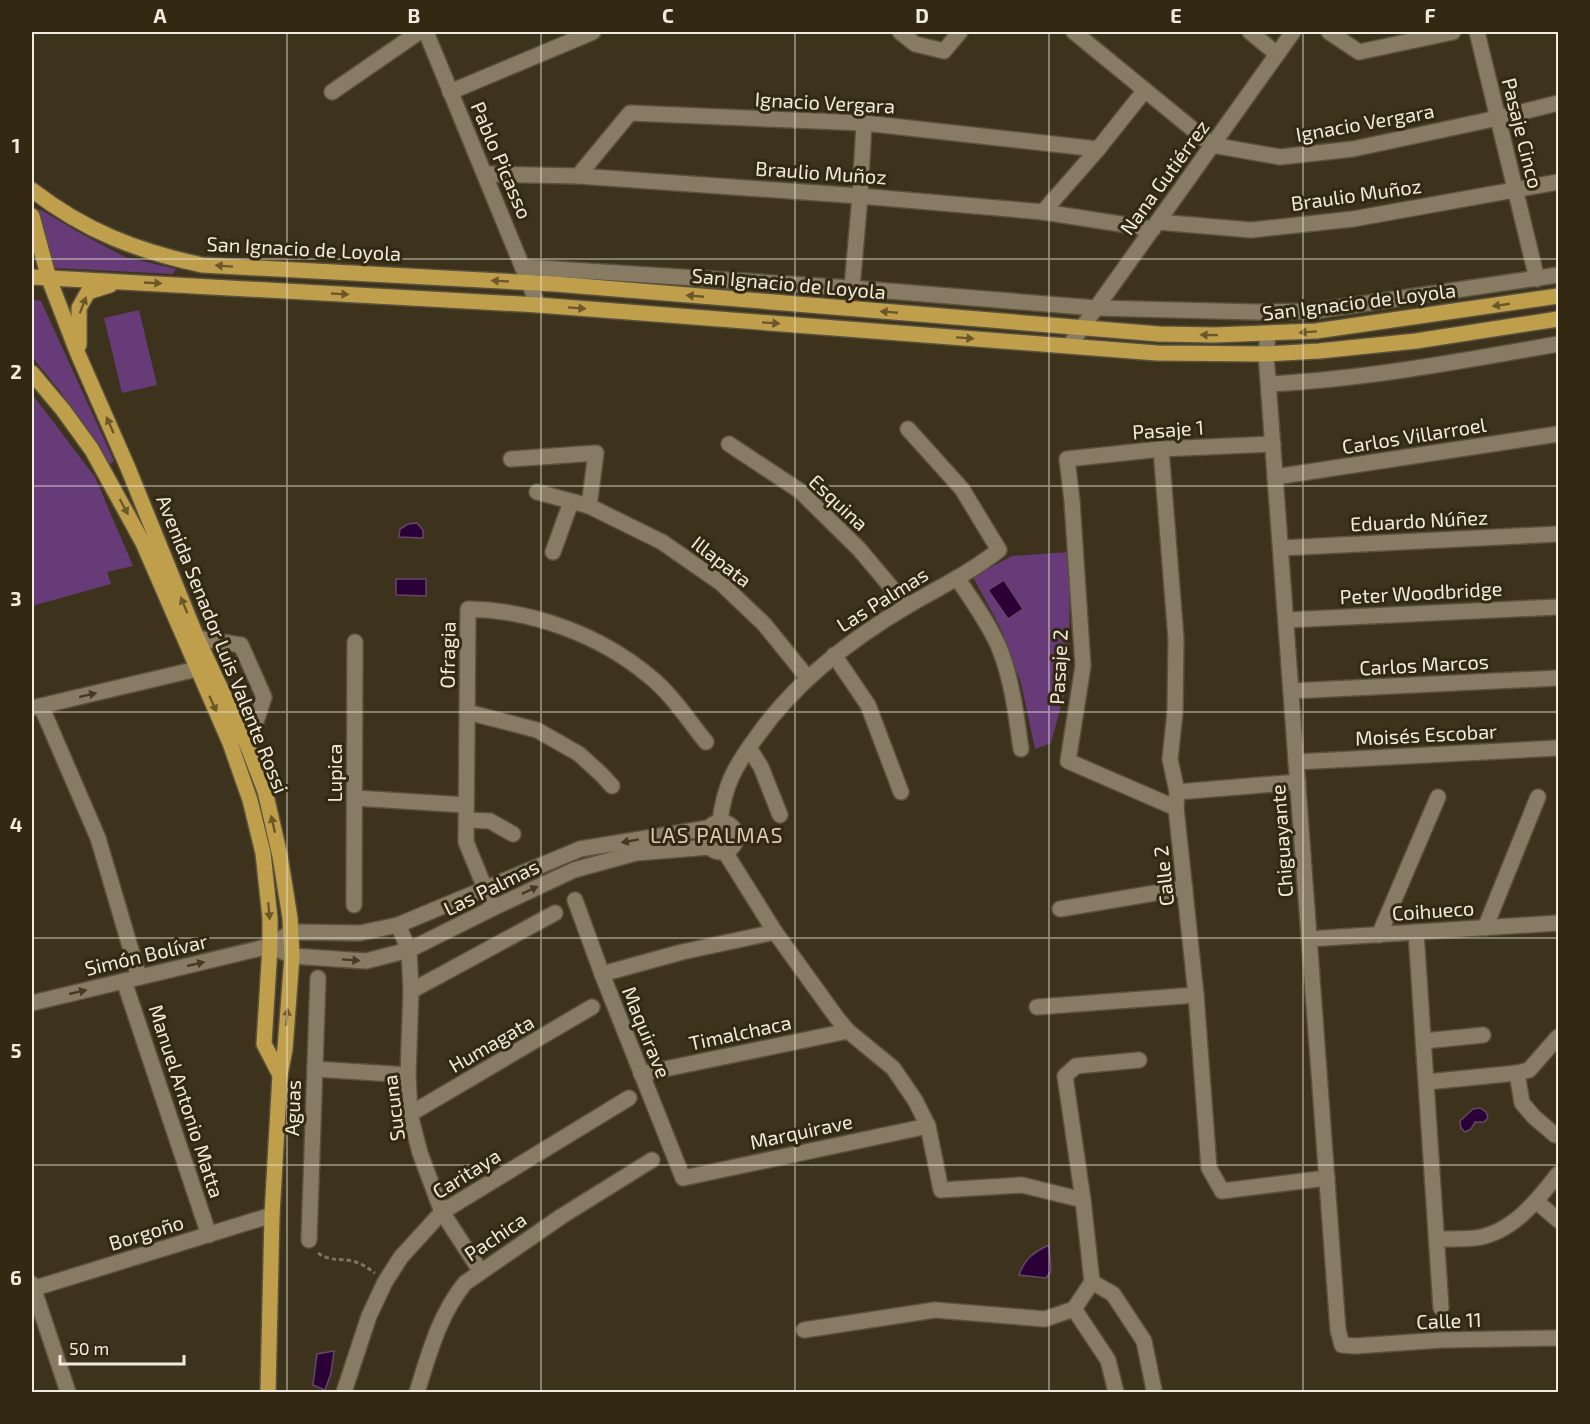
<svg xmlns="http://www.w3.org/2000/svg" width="1590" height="1424" viewBox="0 0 1590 1424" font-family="'Exo 2',sans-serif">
<rect width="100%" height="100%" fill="#3d331c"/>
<!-- green -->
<g fill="#663b77">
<polygon points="37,210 41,210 78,232 125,257 176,269 173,274 55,268"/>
<polygon points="32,299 41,301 114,461 110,464 60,391 32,357"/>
<polygon points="139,310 157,385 122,393 104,318"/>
<polygon points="32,394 95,477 133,566 107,572 111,584 32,606"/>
<polygon points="1070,552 1069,676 1051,743 1035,749 1021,683 1001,629 973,577 1012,556"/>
</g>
<!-- water -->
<g fill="#2a0037" stroke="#664669" stroke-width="1.5">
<polygon points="417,523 423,530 423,538 399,537 400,529 408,524"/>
<polygon points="396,579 426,579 426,596 396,595"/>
<polygon points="1004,580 1023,609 1008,619 988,590"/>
<polygon points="1480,1108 1486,1112 1488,1118 1484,1122 1475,1122 1471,1129 1465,1132 1461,1128 1460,1121 1473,1109"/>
<path d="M 1049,1245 L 1051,1271 L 1046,1278 L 1019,1275 C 1025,1258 1034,1252 1049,1245 Z"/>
<polygon points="334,1351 331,1373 325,1390 313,1385 317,1354"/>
</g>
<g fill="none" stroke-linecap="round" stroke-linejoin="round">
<!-- minor casing -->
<g stroke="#59513c" stroke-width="18">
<g id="minor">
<polyline points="426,32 538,305"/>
<polyline points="900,32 915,44 944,51 960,32"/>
<polyline points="1074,32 1212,145 1280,157 1353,149 1498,118 1558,103"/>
<polyline points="1250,32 1277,54"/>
<polyline points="1329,32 1359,52 1453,32"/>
<polyline points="1477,32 1537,279"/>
<polyline points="332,92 419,32"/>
<polyline points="450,92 593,32"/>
<polyline points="485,174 578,176 860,196 1043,212 1153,229"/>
<polyline points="578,176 630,113 864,123 1098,149"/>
<polyline points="1043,212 1098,149 1145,90"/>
<polyline points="1158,222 1251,230 1353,219 1558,182"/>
<polyline points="523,267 852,288 1096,308 1257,312 1314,311 1558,275"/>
<polyline points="852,288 860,196 864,123"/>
<polyline points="1268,334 1266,354 1338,1330 1342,1345 1355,1346 1442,1340 1558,1338"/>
<polyline points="1069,346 1293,32"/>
<path d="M 1269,384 C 1366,379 1462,361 1558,344"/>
<polyline points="729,444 800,491 859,549 907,606"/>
<polyline points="1161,449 1176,639 1175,712 1170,759 1177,792 1176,808 1196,995 1209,1168 1222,1191 1327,1178"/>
<polyline points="511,459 596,453 589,506"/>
<polyline points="1275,477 1558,434"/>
<polyline points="537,492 589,506 662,542 721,583 764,624 807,677"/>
<polyline points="1281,548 1558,534"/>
<polyline points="553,552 571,502"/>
<path d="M 957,578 C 972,600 987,621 998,645 C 1012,678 1016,715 1021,749"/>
<polyline points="1286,620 1558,607"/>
<polyline points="197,638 241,645 264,697 248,747"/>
<polyline points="834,655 868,705 901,792"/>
<polyline points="1291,691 1558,678"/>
<polyline points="41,706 98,838 139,977"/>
<polyline points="32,708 197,669"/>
<polyline points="467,712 537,730 579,754 601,774 612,786"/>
<polyline points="749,748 761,767 780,815"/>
<polyline points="1296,762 1558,748"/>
<polyline points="1177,792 1298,782"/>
<polyline points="355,798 466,805"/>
<polyline points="1176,808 1068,761 1083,666 1072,501 1067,459 1161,449 1273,444"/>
<polyline points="467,820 490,821 513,834"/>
<circle cx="721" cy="837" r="15"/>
<path d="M 720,822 C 724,784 736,765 758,735 C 797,680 851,639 909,605 C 940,587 971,572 999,550 L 962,489 L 908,429"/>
<polyline points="725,852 775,932 837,1018 848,1031 893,1068 915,1100 928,1126 941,1190 1022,1185 1083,1200"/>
<polyline points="575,900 602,974 683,1178 928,1126"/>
<polyline points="354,905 355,642"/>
<path d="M 493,908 L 466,842 L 468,609 C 532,610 600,635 649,676 C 672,694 688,720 706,742"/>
<polyline points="1060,909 1185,888"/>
<polyline points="398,925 409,950 411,991 408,1075 410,1114 420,1153 442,1212 481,1272"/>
<polyline points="1485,928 1538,797"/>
<polyline points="1416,932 1441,1308"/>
<polyline points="1379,935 1438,797"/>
<polyline points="1309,939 1558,923"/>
<polyline points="270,946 292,956 366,961 409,950 493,908 574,870 636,853 709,847"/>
<polyline points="602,974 682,952 775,932"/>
<polyline points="124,981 209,1235"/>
<polyline points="411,991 555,913"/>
<polyline points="32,1003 270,946 291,932 360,933 398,925 580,849 708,828"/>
<polyline points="1037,1007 1196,995"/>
<polyline points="1424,1041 1483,1035"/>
<polyline points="315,1069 408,1075"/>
<polyline points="1517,1073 1522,1103 1534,1117 1555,1135"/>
<polyline points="641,1074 848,1031"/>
<polyline points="1427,1082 1517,1073 1529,1070 1558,1037"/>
<polyline points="410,1114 592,1007"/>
<polyline points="1536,1201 1558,1220"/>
<path d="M 1438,1239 C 1450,1239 1463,1239 1475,1238 C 1512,1233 1537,1201 1558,1174"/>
<polyline points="309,1240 318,978"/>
<polyline points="1092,1282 1113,1294 1144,1341 1154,1390"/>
<polyline points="32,1284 68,1392"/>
<polyline points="32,1289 272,1215"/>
<polyline points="1074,1309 1108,1360 1116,1392"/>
<polyline points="804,1330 935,1310 1045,1319 1074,1309 1092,1282 1083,1200 1065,1076 1076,1066 1139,1060"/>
<polyline points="344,1392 369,1316 385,1282 401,1257 442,1212 629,1098"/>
<path d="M 417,1392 C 429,1354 439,1315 465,1283 L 562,1216 L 652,1160"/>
</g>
</g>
<!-- major casing -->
<g stroke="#59513c" stroke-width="18">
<g id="major">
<path d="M 32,190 C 85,231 137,251 202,265 L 555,284 L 1159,334 L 1214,335 L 1316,331 L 1558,296"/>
<polyline points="32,216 49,279 78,354 128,468 197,638 248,747 265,791 280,856 290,918 292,956 285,1049 280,1075 272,1215 268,1392"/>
<polyline points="32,277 538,305 1157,353 1266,354 1319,351 1416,341 1558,319"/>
<polyline points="79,345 79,308 88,292 110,285"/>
<polyline points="32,373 63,410 92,450 143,543 230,743 250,800 263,853 270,918 270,946 264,1044 280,1075"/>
</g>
</g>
<!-- path -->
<path stroke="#7d7561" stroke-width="3" stroke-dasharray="4.5 3" stroke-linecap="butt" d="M 318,1253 C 331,1262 338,1258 352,1261 C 361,1263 368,1268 375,1273"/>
<!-- minor -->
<use href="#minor" stroke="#877c63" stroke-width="15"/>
<!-- major -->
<use href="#major" stroke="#bf9f4c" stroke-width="15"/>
</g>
<!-- one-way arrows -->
<defs><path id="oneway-solid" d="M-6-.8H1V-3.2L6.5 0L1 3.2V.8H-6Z" transform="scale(1.5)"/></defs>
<g fill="#6b5829">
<use href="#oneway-solid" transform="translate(224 266) rotate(-176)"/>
<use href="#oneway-solid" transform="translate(500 281) rotate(-177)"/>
<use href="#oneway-solid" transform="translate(153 283) rotate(3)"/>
<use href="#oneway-solid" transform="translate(340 294) rotate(3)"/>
<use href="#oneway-solid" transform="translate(695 296) rotate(-175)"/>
<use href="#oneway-solid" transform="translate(83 305) rotate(-69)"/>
<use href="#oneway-solid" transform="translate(1501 305) rotate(172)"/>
<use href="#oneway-solid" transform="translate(577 308) rotate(4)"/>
<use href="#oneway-solid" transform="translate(889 312) rotate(-175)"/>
<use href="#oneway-solid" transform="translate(771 323) rotate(4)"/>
<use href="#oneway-solid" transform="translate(1308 332) rotate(176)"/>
<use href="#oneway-solid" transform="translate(1209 335) rotate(-179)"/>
<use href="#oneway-solid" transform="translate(965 338) rotate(4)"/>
<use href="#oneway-solid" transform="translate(110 425) rotate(-114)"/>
<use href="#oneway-solid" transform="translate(124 507) rotate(62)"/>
<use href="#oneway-solid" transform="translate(184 605) rotate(-112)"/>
<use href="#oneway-solid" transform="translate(213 704) rotate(66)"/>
<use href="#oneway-solid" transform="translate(273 824) rotate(-103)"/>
<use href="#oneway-solid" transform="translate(269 911) rotate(85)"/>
<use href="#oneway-solid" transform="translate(287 1017) rotate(-85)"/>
</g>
<g fill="#443a22">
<use href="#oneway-solid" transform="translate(88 695) rotate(-13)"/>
<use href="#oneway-solid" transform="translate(630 841) rotate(170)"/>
<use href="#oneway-solid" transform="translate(530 890) rotate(-25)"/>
<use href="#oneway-solid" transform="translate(351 960) rotate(4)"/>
<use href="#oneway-solid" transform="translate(196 964) rotate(-13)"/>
<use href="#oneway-solid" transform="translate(78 992) rotate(-13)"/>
</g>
<!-- grid -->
<path fill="none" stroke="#f1ebdd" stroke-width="1.5" stroke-opacity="0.55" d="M 287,32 L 287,1392M 541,32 L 541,1392M 795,32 L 795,1392M 1049,32 L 1049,1392M 1303,32 L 1303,1392M 32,259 L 1558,259M 32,486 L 1558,486M 32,712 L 1558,712M 32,938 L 1558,938M 32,1165 L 1558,1165"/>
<g text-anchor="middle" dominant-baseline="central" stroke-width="6" stroke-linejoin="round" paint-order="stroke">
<!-- street labels -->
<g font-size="20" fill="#f1ebdd" stroke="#332912">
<text transform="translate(825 102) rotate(3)">Ignacio Vergara</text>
<text transform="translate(1365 122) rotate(-10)">Ignacio Vergara</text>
<text transform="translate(1523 133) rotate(76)">Pasaje Cinco</text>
<text transform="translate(502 160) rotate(67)">Pablo Picasso</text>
<text transform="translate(821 172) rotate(4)">Braulio Muñoz</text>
<text transform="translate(1164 177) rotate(-54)">Nana Gutiérrez</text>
<text transform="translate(1356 194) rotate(-8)">Braulio Muñoz</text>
<text transform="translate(304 248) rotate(3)">San Ignacio de Loyola</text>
<text transform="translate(789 283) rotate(5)">San Ignacio de Loyola</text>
<text transform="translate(1359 301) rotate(-7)">San Ignacio de Loyola</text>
<text transform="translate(1168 429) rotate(-4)">Pasaje 1</text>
<text transform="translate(1414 435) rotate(-9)">Carlos Villarroel</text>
<text transform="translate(839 502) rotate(43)">Esquina</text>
<text transform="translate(1419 520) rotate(-3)">Eduardo Núñez</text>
<text transform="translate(722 561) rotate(38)">Illapata</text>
<text transform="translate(1421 592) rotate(-3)">Peter Woodbridge</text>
<text transform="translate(882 599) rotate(-32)">Las Palmas</text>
<text transform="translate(223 644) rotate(68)">Avenida Senador Luis Valente Rossi</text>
<text transform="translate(447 655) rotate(-89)">Ofragia</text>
<text transform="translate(1424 664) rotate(-3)">Carlos Marcos</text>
<text transform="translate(1058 667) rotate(-87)">Pasaje 2</text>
<text transform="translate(1426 734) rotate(-3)">Moisés Escobar</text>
<text transform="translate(334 773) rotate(-90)">Lupica</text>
<text transform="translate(1281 841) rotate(-94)">Chiguayante</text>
<text transform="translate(1163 876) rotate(-96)">Calle 2</text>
<text transform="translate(491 887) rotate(-26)">Las Palmas</text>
<text transform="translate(1433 910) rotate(-4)">Coihueco</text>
<text transform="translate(146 954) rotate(-13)">Simón Bolívar</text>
<text transform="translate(647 1032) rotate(68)">Maquirave</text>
<text transform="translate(740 1032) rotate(-12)">Timalchaca</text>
<text transform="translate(491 1043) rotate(-30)">Humagata</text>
<text transform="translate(187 1101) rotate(72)">Manuel Antonio Matta</text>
<text transform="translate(292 1108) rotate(-88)">Aguas</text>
<text transform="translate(393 1108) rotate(-97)">Sucuna</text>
<text transform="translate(801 1131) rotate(-12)">Marquirave</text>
<text transform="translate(466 1173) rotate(-32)">Caritaya</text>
<text transform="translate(146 1232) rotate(-17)">Borgoño</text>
<text transform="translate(495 1236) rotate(-34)">Pachica</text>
<text transform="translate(1449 1320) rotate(-2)">Calle 11</text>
</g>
<!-- neighbourhood labels -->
<g font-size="21" letter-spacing="1.5" fill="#d8ccb1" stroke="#332912">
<text x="717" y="834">LAS PALMAS</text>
</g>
</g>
<!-- border -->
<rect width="1590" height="1424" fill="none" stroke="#332912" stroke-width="66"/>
<!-- scale -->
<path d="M60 1355v9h124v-9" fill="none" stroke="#f1ebdd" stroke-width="3"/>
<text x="69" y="1355" font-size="18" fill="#f1ebdd" stroke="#332912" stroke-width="4.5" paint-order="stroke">50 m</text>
<rect x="33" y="33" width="1524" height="1358" fill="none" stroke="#f1ebdd" stroke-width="2"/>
<g font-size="20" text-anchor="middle" font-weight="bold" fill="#f1ebdd">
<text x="160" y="23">A</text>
<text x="414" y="23">B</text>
<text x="668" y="23">C</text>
<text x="922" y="23">D</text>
<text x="1176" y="23">E</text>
<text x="1430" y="23">F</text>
<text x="16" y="153">1</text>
<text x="16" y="379">2</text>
<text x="16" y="606">3</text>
<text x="16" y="832">4</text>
<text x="16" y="1058">5</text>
<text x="16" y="1285">6</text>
</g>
</svg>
